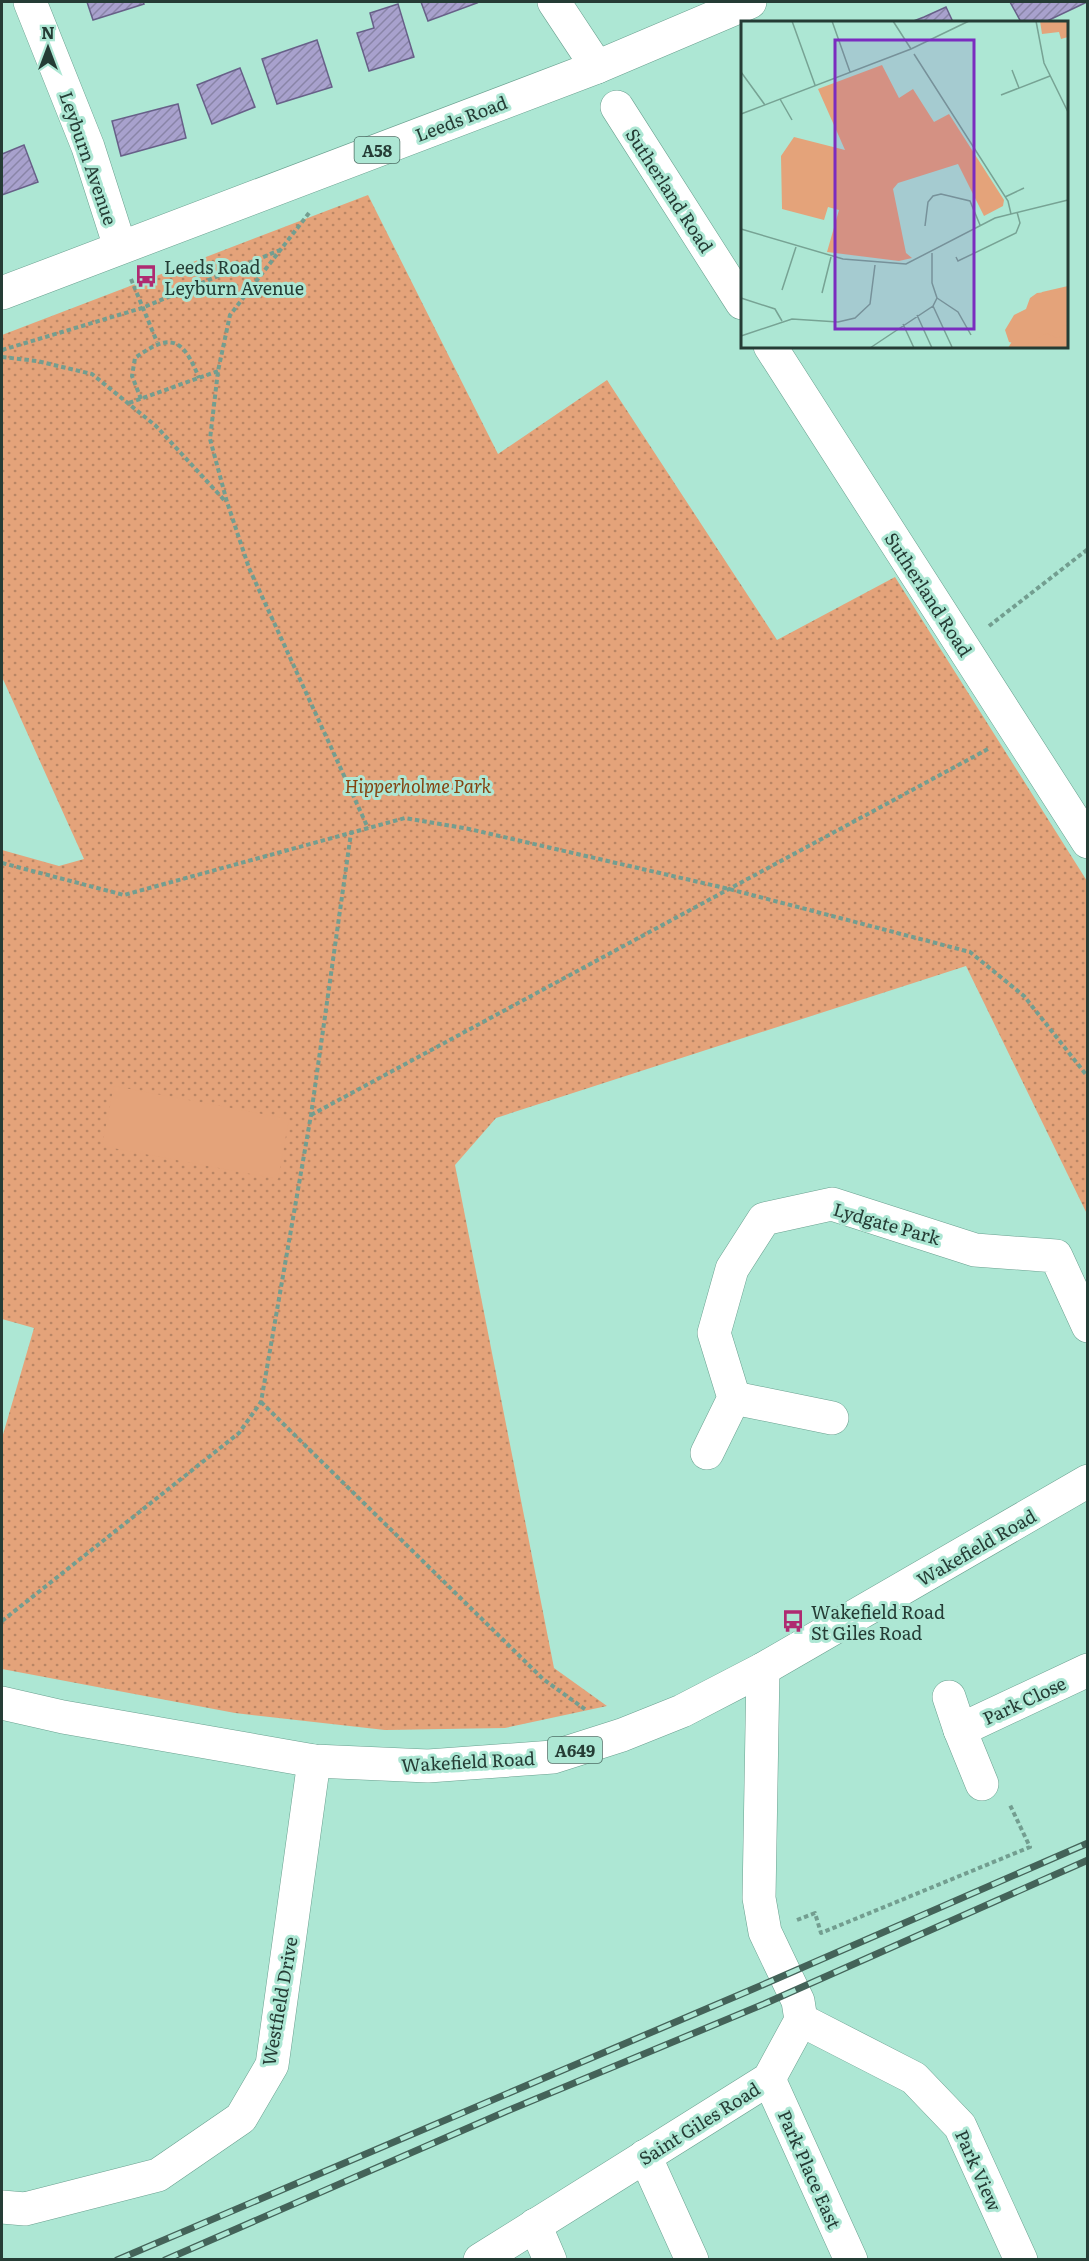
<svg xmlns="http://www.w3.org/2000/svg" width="1089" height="2261" viewBox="0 0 1089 2261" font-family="Literata,serif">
<defs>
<pattern id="grass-dots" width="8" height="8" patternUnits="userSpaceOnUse" patternTransform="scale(1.5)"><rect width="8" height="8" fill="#e4a37a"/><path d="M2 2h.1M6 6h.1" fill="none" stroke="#b98665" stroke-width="1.8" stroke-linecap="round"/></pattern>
<pattern id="building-hatch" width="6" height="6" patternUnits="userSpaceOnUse" patternTransform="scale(1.5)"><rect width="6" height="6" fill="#a8a1cd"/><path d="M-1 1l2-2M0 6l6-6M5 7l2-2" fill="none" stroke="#8984a7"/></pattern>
</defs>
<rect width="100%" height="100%" fill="#ade7d4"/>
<!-- grass -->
<polygon fill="url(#grass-dots)" points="368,195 498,454 607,380 777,640 895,577 1087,881 1087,1214 966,966 496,1118 455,1165 554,1668 607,1706 505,1728 385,1730 235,1713 2,1669 2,1438 34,1328 2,1319 2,850 59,866 84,859 2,677 2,335"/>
<!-- pitch -->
<polygon fill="#e4a37a" points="114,1086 289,1119 278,1179 102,1146"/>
<!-- building -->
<g fill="url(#building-hatch)" stroke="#676088" stroke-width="1.5">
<polygon points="87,2 143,2 144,4 93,20"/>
<polygon points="421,2 476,2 477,3 428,21"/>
<polygon points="1010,2 1087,2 1045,22 1021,22"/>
<polygon points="398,4 414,57 369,71 357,33 374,28 370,13"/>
<polygon points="946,7 953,22 911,22 924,17"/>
<polygon points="317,40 332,87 277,104 262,59"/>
<polygon points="240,68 255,107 212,124 197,85"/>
<polygon points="178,104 186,138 121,156 112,121"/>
<polygon points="24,145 38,182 2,195 2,154"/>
</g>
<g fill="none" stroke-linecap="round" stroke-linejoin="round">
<!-- minor casing -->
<g stroke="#69a08f" stroke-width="34">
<g id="minor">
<polyline points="30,2 88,147 120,247"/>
<polyline points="554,2 597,67"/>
<polyline points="617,107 742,303"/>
<polyline points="770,346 1088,842"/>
<polyline points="734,1398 832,1418"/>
<polyline points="707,1453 734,1398 714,1333 732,1269 764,1219 832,1204 975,1250 1056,1256 1088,1326"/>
<polyline points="949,1697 960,1730 1088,1670"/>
<polyline points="960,1730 982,1784"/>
<polyline points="801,2020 914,2078 960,2126 1021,2260"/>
<polyline points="769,2079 851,2260"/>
<polyline points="645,2156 692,2260"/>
<polyline points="2,2207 25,2209 158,2175 241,2118 272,2065 314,1761"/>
<polyline points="535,2225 550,2260"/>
<polyline points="480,2260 769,2079 801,2020 798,2001 765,1932 759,1898 763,1669"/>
</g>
</g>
<!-- major casing -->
<g stroke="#69a08f" stroke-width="34">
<polyline id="major" points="2,1703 63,1717 314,1761 428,1766 553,1757 622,1735 682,1711 763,1669 1088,1481"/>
</g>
<!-- highway casing -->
<g stroke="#69a08f" stroke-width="34">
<polyline id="highway" points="2,293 597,67 750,2"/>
</g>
<!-- path -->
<g stroke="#739e90" stroke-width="4" stroke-dasharray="4.5 3" stroke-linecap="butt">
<polyline points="309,213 230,315 218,371 210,439 227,502 249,568 368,828"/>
<polyline points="131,279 157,342"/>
<polyline points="2,350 142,308 280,250"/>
<polyline points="2,357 37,361 92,374 156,426 226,502"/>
<path d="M 141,399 L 132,376 L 135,358 C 171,332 183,338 199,378"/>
<polyline points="129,403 218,371"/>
<polyline points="989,626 1088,549"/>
<polyline points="2,863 124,895 405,818 469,829 729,889 970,952 1024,996 1088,1077"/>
<polyline points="311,1115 988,749"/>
<polyline points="261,1402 543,1679 586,1710"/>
<polyline points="2,1621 239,1433 261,1402 311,1115 351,833"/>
<polyline points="797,1920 815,1913 821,1933 1030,1847 1009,1803"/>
</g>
<!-- minor -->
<use href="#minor" stroke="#fff" stroke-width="33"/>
<!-- major -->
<use href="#major" stroke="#fff" stroke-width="33"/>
<!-- highway -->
<use href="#highway" stroke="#fff" stroke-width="33"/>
<!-- rail casing -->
<g stroke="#446359" stroke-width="7">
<g id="rail">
<polyline points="117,2260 753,1989 1088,1843"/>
<polyline points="165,2260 507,2111 764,2004 1088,1860"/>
</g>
</g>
<!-- rail -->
<use href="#rail" stroke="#ade7d4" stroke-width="4.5" stroke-dasharray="14" stroke-linecap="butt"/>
</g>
<!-- icons -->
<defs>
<g id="bus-bare" transform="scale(1.8)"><path d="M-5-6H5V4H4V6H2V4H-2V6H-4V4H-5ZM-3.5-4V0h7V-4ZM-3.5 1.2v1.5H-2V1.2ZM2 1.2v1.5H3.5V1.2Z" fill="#af2a71" stroke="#ade7d4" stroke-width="2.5" paint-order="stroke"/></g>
</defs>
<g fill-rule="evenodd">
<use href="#bus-bare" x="146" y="276"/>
<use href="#bus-bare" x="793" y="1621"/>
</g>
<g text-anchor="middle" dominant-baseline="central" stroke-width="6" stroke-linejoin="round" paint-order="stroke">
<!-- shield labels -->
<g fill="#ade7d4" stroke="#4e6f65" stroke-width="1.5">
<rect x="354.5" y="137" width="45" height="26" rx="4.5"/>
<rect x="548" y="1737" width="54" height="26" rx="4.5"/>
</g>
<g font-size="16" font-weight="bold" fill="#253c35">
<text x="377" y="150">A58</text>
<text x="575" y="1750">A649</text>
</g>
<!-- street labels -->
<g font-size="18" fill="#253c35" stroke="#ade7d4">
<text transform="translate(461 118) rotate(-21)">Leeds Road</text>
<text transform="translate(89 158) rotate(71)">Leyburn Avenue</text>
<text transform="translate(670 190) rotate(57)">Sutherland Road</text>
<text transform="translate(929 594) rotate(57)">Sutherland Road</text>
<text transform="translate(887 1223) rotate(16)">Lydgate Park</text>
<text transform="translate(976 1547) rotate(-30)">Wakefield Road</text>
<text transform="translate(1024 1700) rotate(-25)">Park Close</text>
<text transform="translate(468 1761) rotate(-3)">Wakefield Road</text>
<text transform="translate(279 2001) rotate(-80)">Westfield Drive</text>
<text transform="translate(699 2123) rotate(-32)">Saint Giles Road</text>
<text transform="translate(810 2169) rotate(66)">Park Place East</text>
<text transform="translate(979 2170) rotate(66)">Park View</text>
</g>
<!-- poi labels -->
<g font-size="18" fill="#253c35" stroke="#ade7d4" text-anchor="start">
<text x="164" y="266">Leeds Road<tspan x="164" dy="21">Leyburn Avenue</tspan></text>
<text x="811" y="1611">Wakefield Road<tspan x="811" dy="21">St Giles Road</tspan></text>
</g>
<!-- park labels -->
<g font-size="18" font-style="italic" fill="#844311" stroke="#ade7d4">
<text x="418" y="785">Hipperholme Park</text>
</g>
</g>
<!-- overview -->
<g transform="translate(741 21)">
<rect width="327" height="327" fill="#ade7d4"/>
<path d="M 299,0 L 327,0 L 327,16 L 320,18 L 318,11 L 301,13 ZM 141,44 L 158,77 L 172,68 L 193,101 L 208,93 L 263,179 L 262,185 L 243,195 L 217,143 L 157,162 L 152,168 L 165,232 L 171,237 L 158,240 L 86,231 L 98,189 L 87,186 L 83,199 L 41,188 L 40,135 L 53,116 L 104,129 L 77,68 ZM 327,265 L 327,327 L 267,327 L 301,271 Z" fill="#e4a37a"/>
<path d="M 327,269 L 327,284 L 323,288 L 327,305 L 321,304 L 322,315 L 315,317 L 306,312 L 284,325 L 268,321 L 264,309 L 273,294 L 285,288 L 289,277 L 296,272 Z" fill="#e4a37a"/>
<path fill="none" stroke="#77a394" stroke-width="1.5" d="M 51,0 L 74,64M 91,0 L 109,51M 152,0 L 170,28M 295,0 L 303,42 L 327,91M 173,33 L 267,180 L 270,193M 271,49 L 278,67M 0,51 L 24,84M 260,74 L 309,55M 39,78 L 51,99M 0,93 L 170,28 L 228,0M 264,176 L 283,167M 184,205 L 187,181 L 192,175 L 200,173 L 229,180 L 239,204M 0,208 L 102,238 L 165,243 L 254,197 L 327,179M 215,236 L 217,240 L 275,212 L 279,202 L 276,191M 41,269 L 55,226M 81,272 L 90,236M 0,277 L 34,288 L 41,300M 196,277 L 217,291 L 230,314M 192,285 L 211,326M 176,294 L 191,327M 162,303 L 173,327M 0,315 L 51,298 L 97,301 L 114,297 L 129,283 L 134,244M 129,327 L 192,285 L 196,277 L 191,262 L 191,232"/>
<path fill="#7b2cbf" fill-opacity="0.15" stroke="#7b2cbf" stroke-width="3" d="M 94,19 L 233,19 L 233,308 L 94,308 Z"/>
<rect width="327" height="327" fill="none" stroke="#253c35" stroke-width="3"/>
</g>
<!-- border -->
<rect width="1089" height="2261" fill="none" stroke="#253c35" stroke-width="6"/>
<!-- north arrow -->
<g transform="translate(48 48)" stroke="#ade7d4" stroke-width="4.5" paint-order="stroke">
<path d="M0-4.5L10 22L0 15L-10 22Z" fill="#253c35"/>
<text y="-9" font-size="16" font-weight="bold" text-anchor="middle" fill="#253c35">N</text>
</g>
</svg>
